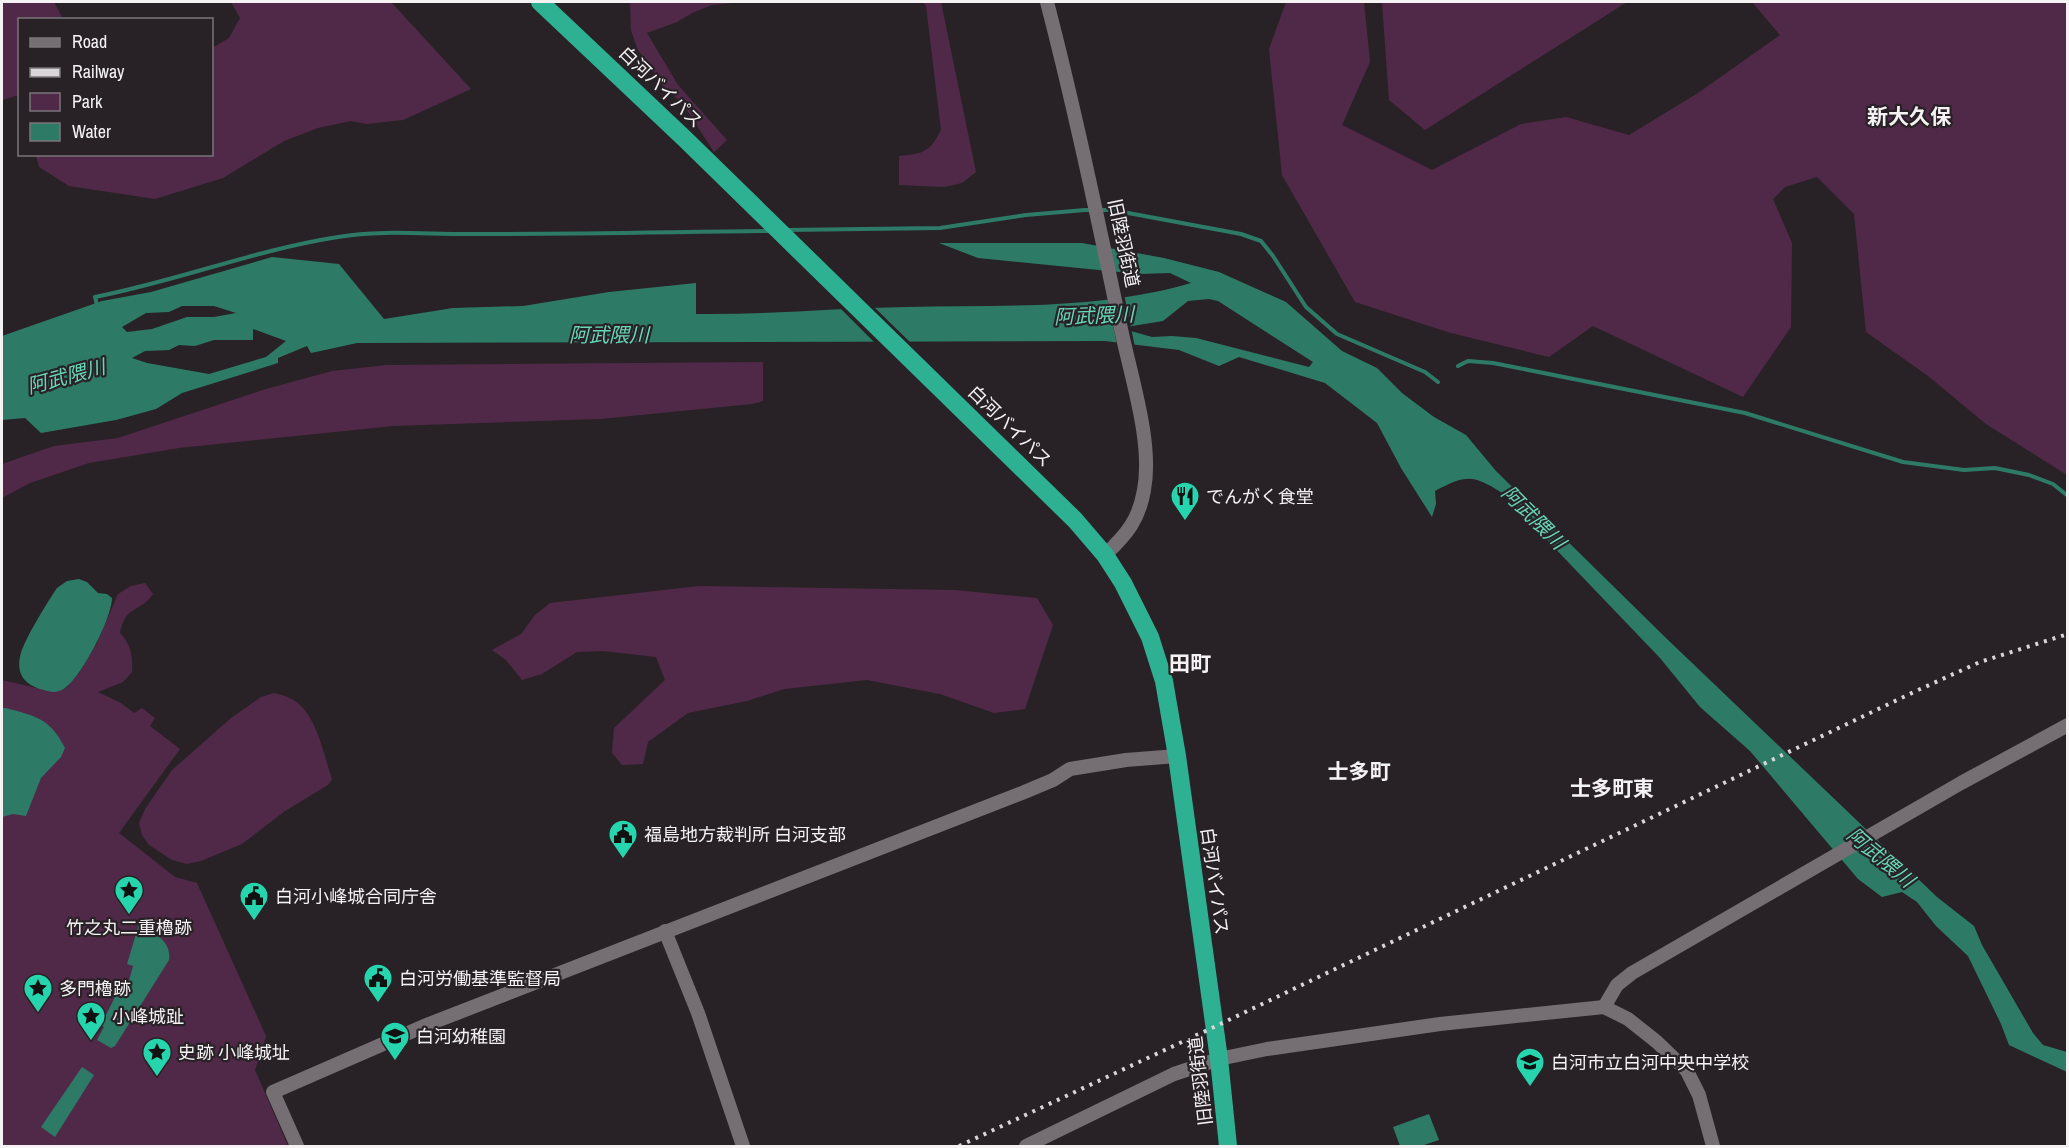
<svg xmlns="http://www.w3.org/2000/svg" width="2069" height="1148" viewBox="0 0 2069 1148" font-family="'Archivo Narrow','Noto Sans JP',sans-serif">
<rect width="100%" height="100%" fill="#282226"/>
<!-- green -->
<g fill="#512948">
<polygon points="2,2 54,2 63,19 20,20 19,95 2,100"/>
<polygon points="231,2 391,2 471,89 403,120 367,124 351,121 318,128 284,141 223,178 155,199 69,186 39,167 36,155 212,154 212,48 229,38 240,18"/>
<polygon points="630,2 742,2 712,5 692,13 677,22 647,33 678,85 727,140 714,152 683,104 663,86 637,48 631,30"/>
<path d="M 923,2 L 941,2 L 976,172 L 962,183 L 944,187 L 899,185 L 899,156 C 923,154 930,152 941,130 L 926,6 Z"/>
<polygon points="1286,2 1364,2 1370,62 1342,125 1432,170 1521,124 1566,117 1629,135 1698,93 1780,35 1752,2 2067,2 2067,475 1986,424 1928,376 1866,332 1854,214 1817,177 1785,187 1773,199 1792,243 1791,327 1743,397 1593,326 1549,357 1451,333 1355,302 1282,175 1269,49"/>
<polygon points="1382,2 1627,2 1425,130 1389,100"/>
<polygon points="763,362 763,401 752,404 600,419 393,426 179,448 89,463 30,483 2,498 2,464 54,446 118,438 266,389 332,371 387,365"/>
<path d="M 145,583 L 153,594 C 140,613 125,605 120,633 C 131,645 133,656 132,672 L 123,682 L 98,692 L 121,703 L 134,713 L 142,708 L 155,718 L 150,726 L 180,749 L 119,833 L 175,877 L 197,883 L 266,1036 L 255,1070 L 288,1146 L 2,1146 L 2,680 L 50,691 L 60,691 L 67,687 L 79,673 L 96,645 L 118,594 L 131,586 Z"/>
<polygon points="699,586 955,590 1037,598 1053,625 1025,709 994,713 940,694 867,680 784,689 747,701 688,713 648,742 643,764 622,765 612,753 614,728 665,680 656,657 603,651 577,652 542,674 522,680 506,660 492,650 521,634 535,615 550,603"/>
<path d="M 274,693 C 283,695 293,698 300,705 C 318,722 324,756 332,779 L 328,785 L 285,811 L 242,844 L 201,861 L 187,864 L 172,860 L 149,845 L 142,835 L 139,823 L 145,809 L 172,770 L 231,718 L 261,697 Z"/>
</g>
<!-- water -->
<g fill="#2d7b66" fill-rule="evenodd">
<path d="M 939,243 L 1082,243 L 1164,258 L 1219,272 L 1286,302 L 1342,351 L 1377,368 L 1402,393 L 1434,417 L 1466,435 L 1496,471 L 1667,639 L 1937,897 L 1974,926 L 1982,945 L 2033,1033 L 2043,1045 L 2067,1052 L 2067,1072 L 2009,1045 L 2001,1024 L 1968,956 L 1936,926 L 1917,902 L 1902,892 L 1882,897 L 1858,879 L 1750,751 L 1700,707 L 1660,658 L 1502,493 C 1472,474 1466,475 1435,491 L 1436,504 L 1432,517 L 1401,468 L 1377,423 L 1325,383 L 1239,357 L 1219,366 L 1179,350 L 1105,341 L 357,343 L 311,353 L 307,346 L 278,358 L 278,363 L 182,393 L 156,409 L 116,420 L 41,433 L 25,418 L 2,420 L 2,336 L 102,301 L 151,292 L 272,257 L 339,264 L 384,319 L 453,308 L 523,306 L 609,292 L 696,283 L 696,314 C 766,315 835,308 906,307 C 1001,305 1099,310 1191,283 L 1170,273 L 1139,274 L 978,258 ZM 1209,299 L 1218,301 L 1313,362 L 1309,367 L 1196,338 L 1172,336 L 1152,337 L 1120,328 L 1163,321 L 1188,301 ZM 182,306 L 214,306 L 236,313 L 214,317 L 187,317 L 152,329 L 127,332 L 122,327 L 146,313 L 169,312 ZM 253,329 L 286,341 L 266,357 L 209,374 L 147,363 L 132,358 L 145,351 L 169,350 L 179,345 L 195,346 L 214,340 L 253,340 Z"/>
<path d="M 79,579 L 87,582 L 98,593 L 107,594 L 112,598 C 112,618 80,681 62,690 C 55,693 50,692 44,690 C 27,686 16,676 20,657 C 23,641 47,603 57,588 L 67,581 Z"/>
<path d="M 2,708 L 6,708 C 35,716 50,718 65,748 L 61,757 L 41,778 L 26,816 L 13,814 L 2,817 Z"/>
<path d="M 139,924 C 153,933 172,940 169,960 L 115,1046 L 111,1048 L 97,1040 L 104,1027 L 101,1025 L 122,983 L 128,984 L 133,966 L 127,964 Z"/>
<polygon points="82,1067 94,1075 55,1137 41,1127"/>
<polygon points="1429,1114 1439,1140 1421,1146 1400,1146 1393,1127"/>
</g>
<!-- pier -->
<g fill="#282226">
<polygon points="1124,294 1135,347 1117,345 1107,296"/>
<polygon points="873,306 913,345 877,345 839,307"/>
</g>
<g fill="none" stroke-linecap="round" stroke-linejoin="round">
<!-- stream -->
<g stroke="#2d7b66" stroke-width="4">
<polyline points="787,230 940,228 1026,215 1085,210 1112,210 1241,234 1261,241 1273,256 1306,307 1337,334 1425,372 1438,382"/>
<path d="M 97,305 L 95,297 C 177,281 255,250 338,237 C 385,229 431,235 479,234 C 576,234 673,232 770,231"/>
<polyline points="1458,366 1468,361 1493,363 1745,413 1903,462 1964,470 1995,468 2029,475 2053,484 2068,496"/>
</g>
<!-- secondary -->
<g stroke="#756e73" stroke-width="14">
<path d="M 1047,2 C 1075,110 1098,220 1121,329 C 1131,377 1153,443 1144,490 C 1139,520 1127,534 1105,555"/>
<polyline points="665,931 698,1013 743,1146"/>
<polyline points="1604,1007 1617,985 1632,973 1961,783 2068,725"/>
<polyline points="297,1146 273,1092 429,1024 1022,793 1053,780 1070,769 1126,760 1177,756"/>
<polyline points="1026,1146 1174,1074 1219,1059 1267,1049 1440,1024 1604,1007 1628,1019 1657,1042 1687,1071 1699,1095 1713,1146"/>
</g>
<!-- highway -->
<polyline stroke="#2eb192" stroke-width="18" points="540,2 685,139 1075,520 1105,555 1123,583 1150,637 1164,681 1177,756 1219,1059 1228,1146"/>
<!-- rail -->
<polyline stroke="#d9d5d8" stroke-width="4" stroke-dasharray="3 6" stroke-linecap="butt" points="959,1146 1212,1028 1916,691 1980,662 2068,634"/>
</g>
<!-- icons -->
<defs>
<g id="restaurant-pin" transform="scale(1.5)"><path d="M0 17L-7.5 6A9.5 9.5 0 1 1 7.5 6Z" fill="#26d5ae" stroke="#282226"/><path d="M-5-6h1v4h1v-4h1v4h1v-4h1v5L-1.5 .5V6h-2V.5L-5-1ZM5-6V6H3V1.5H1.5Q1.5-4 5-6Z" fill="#111"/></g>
<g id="civic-pin" transform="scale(1.5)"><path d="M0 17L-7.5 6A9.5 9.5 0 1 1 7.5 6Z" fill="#26d5ae" stroke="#282226"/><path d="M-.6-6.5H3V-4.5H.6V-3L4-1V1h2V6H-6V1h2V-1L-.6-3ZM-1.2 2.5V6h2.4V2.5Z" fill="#111"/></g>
<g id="sight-pin" transform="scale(1.5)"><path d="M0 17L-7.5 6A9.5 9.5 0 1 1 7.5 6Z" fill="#26d5ae" stroke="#282226"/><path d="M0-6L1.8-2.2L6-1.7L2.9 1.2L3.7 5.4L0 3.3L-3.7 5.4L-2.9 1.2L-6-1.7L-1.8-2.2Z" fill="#111"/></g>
<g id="school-pin" transform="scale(1.5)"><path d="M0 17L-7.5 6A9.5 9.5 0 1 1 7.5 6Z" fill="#26d5ae" stroke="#282226"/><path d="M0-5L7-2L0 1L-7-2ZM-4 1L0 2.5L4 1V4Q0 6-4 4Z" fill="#111"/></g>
</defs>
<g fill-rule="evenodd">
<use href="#restaurant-pin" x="1185" y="496"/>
<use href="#civic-pin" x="623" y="834"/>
<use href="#sight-pin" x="129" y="890"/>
<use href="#civic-pin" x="254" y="896"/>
<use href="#civic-pin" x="378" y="978"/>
<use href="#sight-pin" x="38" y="988"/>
<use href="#sight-pin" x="91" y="1016"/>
<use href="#school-pin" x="395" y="1036"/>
<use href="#sight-pin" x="157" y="1052"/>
<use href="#school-pin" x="1530" y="1062"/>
</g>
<g text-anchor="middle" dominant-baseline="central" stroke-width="4.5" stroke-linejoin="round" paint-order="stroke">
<!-- street labels -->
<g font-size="18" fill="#f5f2f4" stroke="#282226">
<text transform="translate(661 87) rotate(44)">白河バイパス</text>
<text transform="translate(1124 243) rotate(78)">旧陸羽街道</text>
<text transform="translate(1010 426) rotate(44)">白河バイパス</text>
<text transform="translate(1215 881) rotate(82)">白河バイパス</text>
<text transform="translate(1200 1081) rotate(-97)">旧陸羽街道</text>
</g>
<!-- poi labels -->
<g font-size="18" fill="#f5f2f4" stroke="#282226" text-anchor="start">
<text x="1206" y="496">でんがく食堂</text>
<text x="644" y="834">福島地方裁判所 白河支部</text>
<text x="275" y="896">白河小峰城合同庁舎</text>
<text x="129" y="927" text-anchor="middle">竹之丸二重櫓跡</text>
<text x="399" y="978">白河労働基準監督局</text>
<text x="59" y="988">多門櫓跡</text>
<text x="112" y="1016">小峰城趾</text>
<text x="416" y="1036">白河幼稚園</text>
<text x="178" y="1052">史跡 小峰城址</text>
<text x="1551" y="1062">白河市立白河中央中学校</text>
</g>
<!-- water labels -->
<g font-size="20" font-style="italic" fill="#67d7b7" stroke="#282226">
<text transform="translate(1094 315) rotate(-2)">阿武隈川</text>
<text x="609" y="334">阿武隈川</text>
<text transform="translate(66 376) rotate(-15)">阿武隈川</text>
<text transform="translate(1534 517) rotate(45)">阿武隈川</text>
<text transform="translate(1881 857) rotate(40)">阿武隈川</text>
</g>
<!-- quarter labels -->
<g font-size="21" font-weight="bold" fill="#f5f2f4" stroke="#282226">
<text x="1909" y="116">新大久保</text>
<text x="1190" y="663">田町</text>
<text x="1359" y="771">士多町</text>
<text x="1612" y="788">士多町東</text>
</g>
</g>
<!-- border -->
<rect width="2069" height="1148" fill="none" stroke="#f5f2f4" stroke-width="6"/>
<!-- legend -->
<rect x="18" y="18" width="195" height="138" fill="#282226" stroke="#7a7578" stroke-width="1.5"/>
<rect x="30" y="38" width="30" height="9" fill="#756e73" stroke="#7a7578" stroke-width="1.5"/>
<text x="72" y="48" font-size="18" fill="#f5f2f4">Road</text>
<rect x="30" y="68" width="30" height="9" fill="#d9d5d8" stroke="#7a7578" stroke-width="1.5"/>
<text x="72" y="78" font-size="18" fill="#f5f2f4">Railway</text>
<rect x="30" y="93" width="30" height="18" fill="#512948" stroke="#7a7578" stroke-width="1.5"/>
<text x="72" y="108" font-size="18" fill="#f5f2f4">Park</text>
<rect x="30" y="123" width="30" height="18" fill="#2d7b66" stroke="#7a7578" stroke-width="1.5"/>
<text x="72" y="138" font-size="18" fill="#f5f2f4">Water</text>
</svg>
